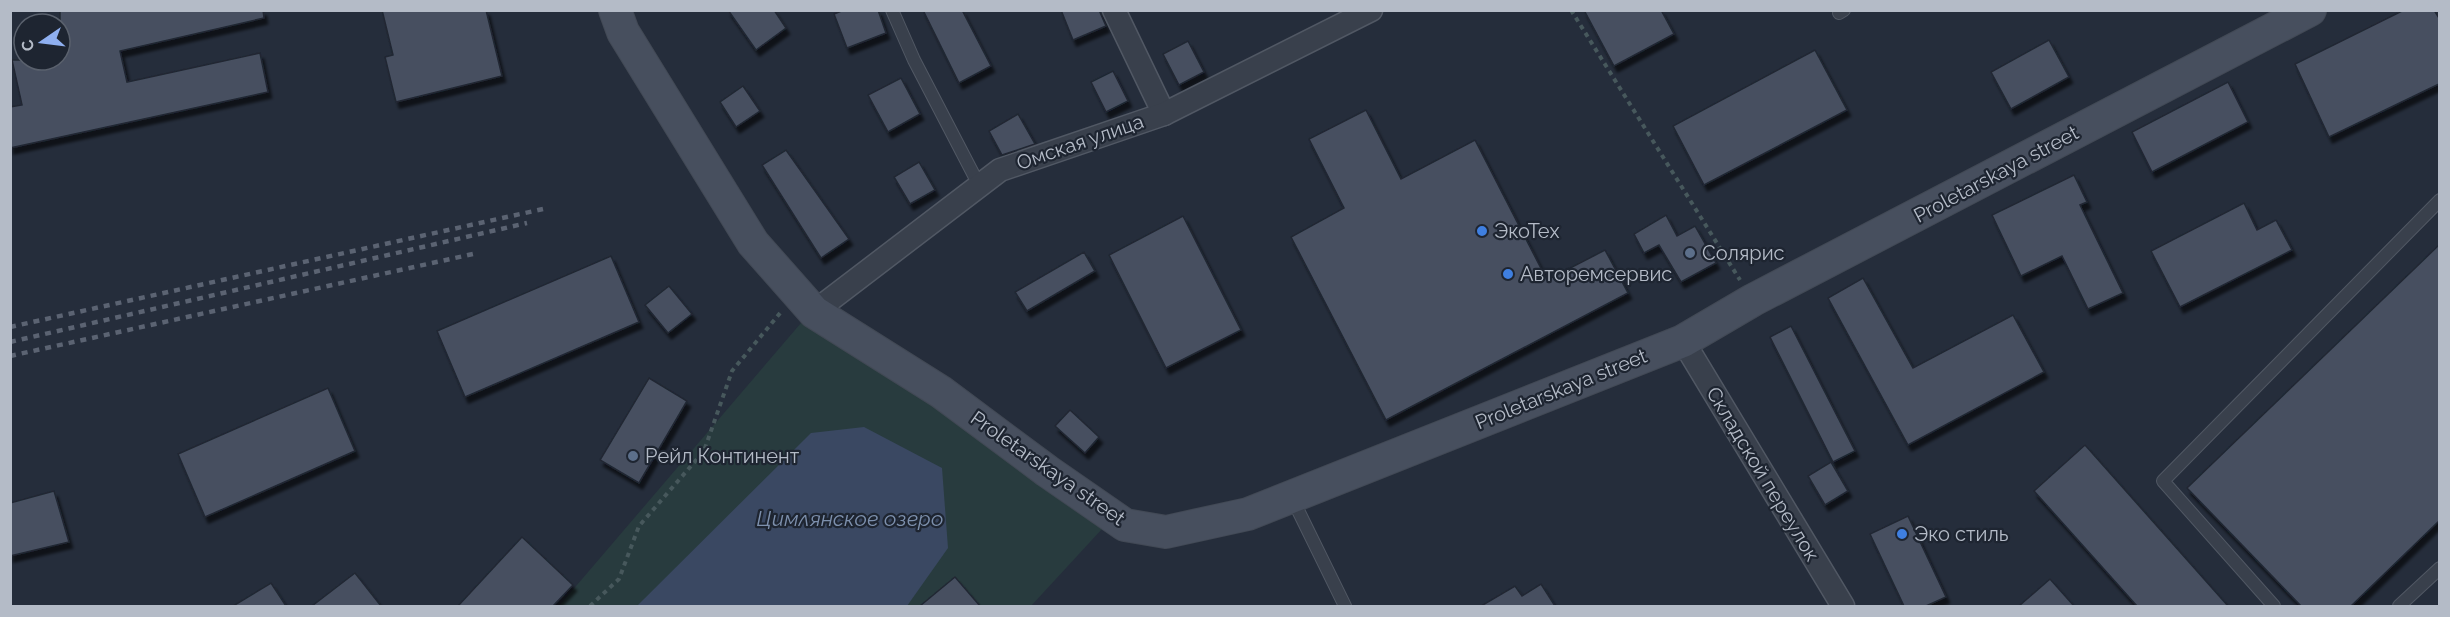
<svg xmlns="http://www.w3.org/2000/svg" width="2450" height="617" viewBox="0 0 2450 617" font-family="Raleway,sans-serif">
<defs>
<filter id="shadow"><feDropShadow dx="3.5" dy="6" stdDeviation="1.5" flood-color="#0009"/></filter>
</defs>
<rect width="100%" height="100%" fill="#252d3b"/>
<!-- green -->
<polygon fill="#283b3e" points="801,323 934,404 1102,529 1031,606 559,606"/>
<!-- water -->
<polygon fill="#3a4862" points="864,427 942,468 948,548 907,606 637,606 811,433"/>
<!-- building -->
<g fill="#465060" stroke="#202733" stroke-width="1.5" filter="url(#shadow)">
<polygon points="60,10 263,10 264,18 120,51 127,82 260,53 268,92 10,148 10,107 22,105 12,60 60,60"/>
<polygon points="382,10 486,10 502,76 396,102 385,57 393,55"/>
<polygon points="728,10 774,10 786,28 756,50"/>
<polygon points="844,10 878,10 886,33 847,48 834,14"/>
<polygon points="923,10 962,10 991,66 959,83"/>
<polygon points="1061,10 1099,10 1106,26 1073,40"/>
<polygon points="1584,10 1661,10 1674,34 1614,66"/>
<polygon points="2404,10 2434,10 2439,18 2439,84 2329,137 2295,64"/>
<polygon points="2049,40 2069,77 2011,109 1991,72"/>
<polygon points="1188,41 1204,72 1179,85 1163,54"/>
<polygon points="1815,50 1847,110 1704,185 1673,126"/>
<polygon points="1113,71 1128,101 1106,112 1091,82"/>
<polygon points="901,78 920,114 888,132 868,95"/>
<polygon points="2228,82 2248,122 2152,172 2132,132"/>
<polygon points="743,86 760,111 736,127 720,102"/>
<polygon points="1366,110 1401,179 1475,140 1547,280 1605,250 1628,293 1386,420 1291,237 1344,208 1309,139"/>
<polygon points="1018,114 1035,144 1002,155 989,131"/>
<polygon points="786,150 849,239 821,258 762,165"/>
<polygon points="919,162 935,190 910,204 894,177"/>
<polygon points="2074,175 2087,202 2080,205 2123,293 2088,309 2062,256 2021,276 1992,215"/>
<polygon points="2244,203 2257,230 2276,220 2292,250 2180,307 2151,251"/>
<polygon points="1666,215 1677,236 1695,226 1716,263 1681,282 1659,245 1644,253 1634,234"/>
<polygon points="1183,216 1241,330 1166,368 1109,255"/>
<polygon points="2439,245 2439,521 2351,606 2301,606 2187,488"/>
<polygon points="1084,252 1095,271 1027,311 1015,292"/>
<polygon points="611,256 639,322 465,397 437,331"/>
<polygon points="1863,278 1913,368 2013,315 2044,372 1908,445 1828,298"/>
<polygon points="669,286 692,314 668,333 645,305"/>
<polygon points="1791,326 1855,451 1833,462 1770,337"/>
<polygon points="649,378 687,401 639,483 600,460"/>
<polygon points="328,388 355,451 205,517 178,454"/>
<polygon points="1070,410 1099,437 1085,453 1055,426"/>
<polygon points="2085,445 2228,606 2137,606 2034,491"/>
<polygon points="1831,462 1848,491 1825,505 1808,476"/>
<polygon points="54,491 69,542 10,556 10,503"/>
<polygon points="1908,516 1946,597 1926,606 1904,606 1870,534"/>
<polygon points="522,537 573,585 553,606 458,606"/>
<polygon points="355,573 381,606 312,606"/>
<polygon points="955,577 980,606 920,606"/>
<polygon points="2050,579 2074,606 2019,606"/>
<polygon points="271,583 286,606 233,606"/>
<polygon points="1541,584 1555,606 1481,606 1515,586 1522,596"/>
</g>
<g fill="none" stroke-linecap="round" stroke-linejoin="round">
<!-- lane casing -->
<g stroke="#515864" stroke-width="14">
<g id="lane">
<polyline points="892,10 914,60 979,185"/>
<polyline points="1839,13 1844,10"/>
<polyline points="1292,498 1345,606"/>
<polyline points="2274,606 2163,481 2440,200"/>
<polyline points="2399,606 2440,568"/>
</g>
</g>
<!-- street casing -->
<g stroke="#515864" stroke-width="25">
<g id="street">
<polyline points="1114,10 1164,114"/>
<polyline points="814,312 1000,170 1164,114 1371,10"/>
<polyline points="1683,341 1843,606"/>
</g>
</g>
<!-- secondary casing -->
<g stroke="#424955" stroke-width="34">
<polyline id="secondary" points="615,10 623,32 753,243 814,312 941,392 1047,471 1125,525 1166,532 1248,514 1683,341 1753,300 2310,10"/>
</g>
<!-- path -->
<g stroke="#47585c" stroke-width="4" stroke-dasharray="4.5 4.5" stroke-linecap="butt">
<polyline points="1571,10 1740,280"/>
<polyline points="590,606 619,579 639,526 704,451 732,371 781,312"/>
</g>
<!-- lane -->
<use href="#lane" stroke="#39404c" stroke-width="12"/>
<!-- street -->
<use href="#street" stroke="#39404c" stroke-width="22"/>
<!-- secondary -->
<use href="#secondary" stroke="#474f5e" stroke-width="32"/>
<!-- rail -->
<g stroke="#5b6372" stroke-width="4.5" stroke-dasharray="6 6" stroke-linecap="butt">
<polyline points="10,327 543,209"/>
<polyline points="10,342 527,223"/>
<polyline points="10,356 473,254"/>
</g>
</g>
<!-- markers -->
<g fill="#3f7fe0" stroke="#1e2531" stroke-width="2">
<circle cx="1482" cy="231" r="6"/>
<circle cx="1508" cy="274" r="6"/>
<circle cx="1902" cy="534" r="6"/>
</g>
<g fill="#5c6f8a" stroke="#1e2531" stroke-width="2">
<circle cx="1690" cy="253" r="6"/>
<circle cx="633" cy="456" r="6"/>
</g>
<g text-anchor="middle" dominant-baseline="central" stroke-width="4.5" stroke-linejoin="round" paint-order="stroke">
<!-- street labels -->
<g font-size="20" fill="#b4bbc7" stroke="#1e2531">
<text transform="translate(1080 142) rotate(-19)">Омская улица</text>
<text transform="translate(1996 174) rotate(-28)">Proletarskaya street</text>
<text transform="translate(1561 389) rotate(-22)">Proletarskaya street</text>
<text transform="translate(1048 468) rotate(35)">Proletarskaya street</text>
<text transform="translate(1763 474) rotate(59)">Складской переулок</text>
</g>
<!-- poi labels -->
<g font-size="20" fill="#b4bbc7" stroke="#1e2531" text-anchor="start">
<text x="1494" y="231">ЭкоТех</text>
<text x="1702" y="253">Солярис</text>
<text x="1520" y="274">Авторемсервис</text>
<text x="645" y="456">Рейл Континент</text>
<text x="1914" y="534">Эко стиль</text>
</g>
<!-- water labels -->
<g font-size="21" font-style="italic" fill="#7d90ad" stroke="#1e2531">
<text x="850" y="518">Цимлянское озеро</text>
</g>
</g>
<!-- border -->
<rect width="2450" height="617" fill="none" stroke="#b4bbc7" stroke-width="24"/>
<!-- north arrow -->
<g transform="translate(42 42) rotate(256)"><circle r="28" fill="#1e2531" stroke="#5a616d" stroke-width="1.5"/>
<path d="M0-4.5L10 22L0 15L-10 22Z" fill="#8fb0f1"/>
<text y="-9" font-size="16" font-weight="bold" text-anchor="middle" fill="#b4bbc7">С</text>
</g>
</svg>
